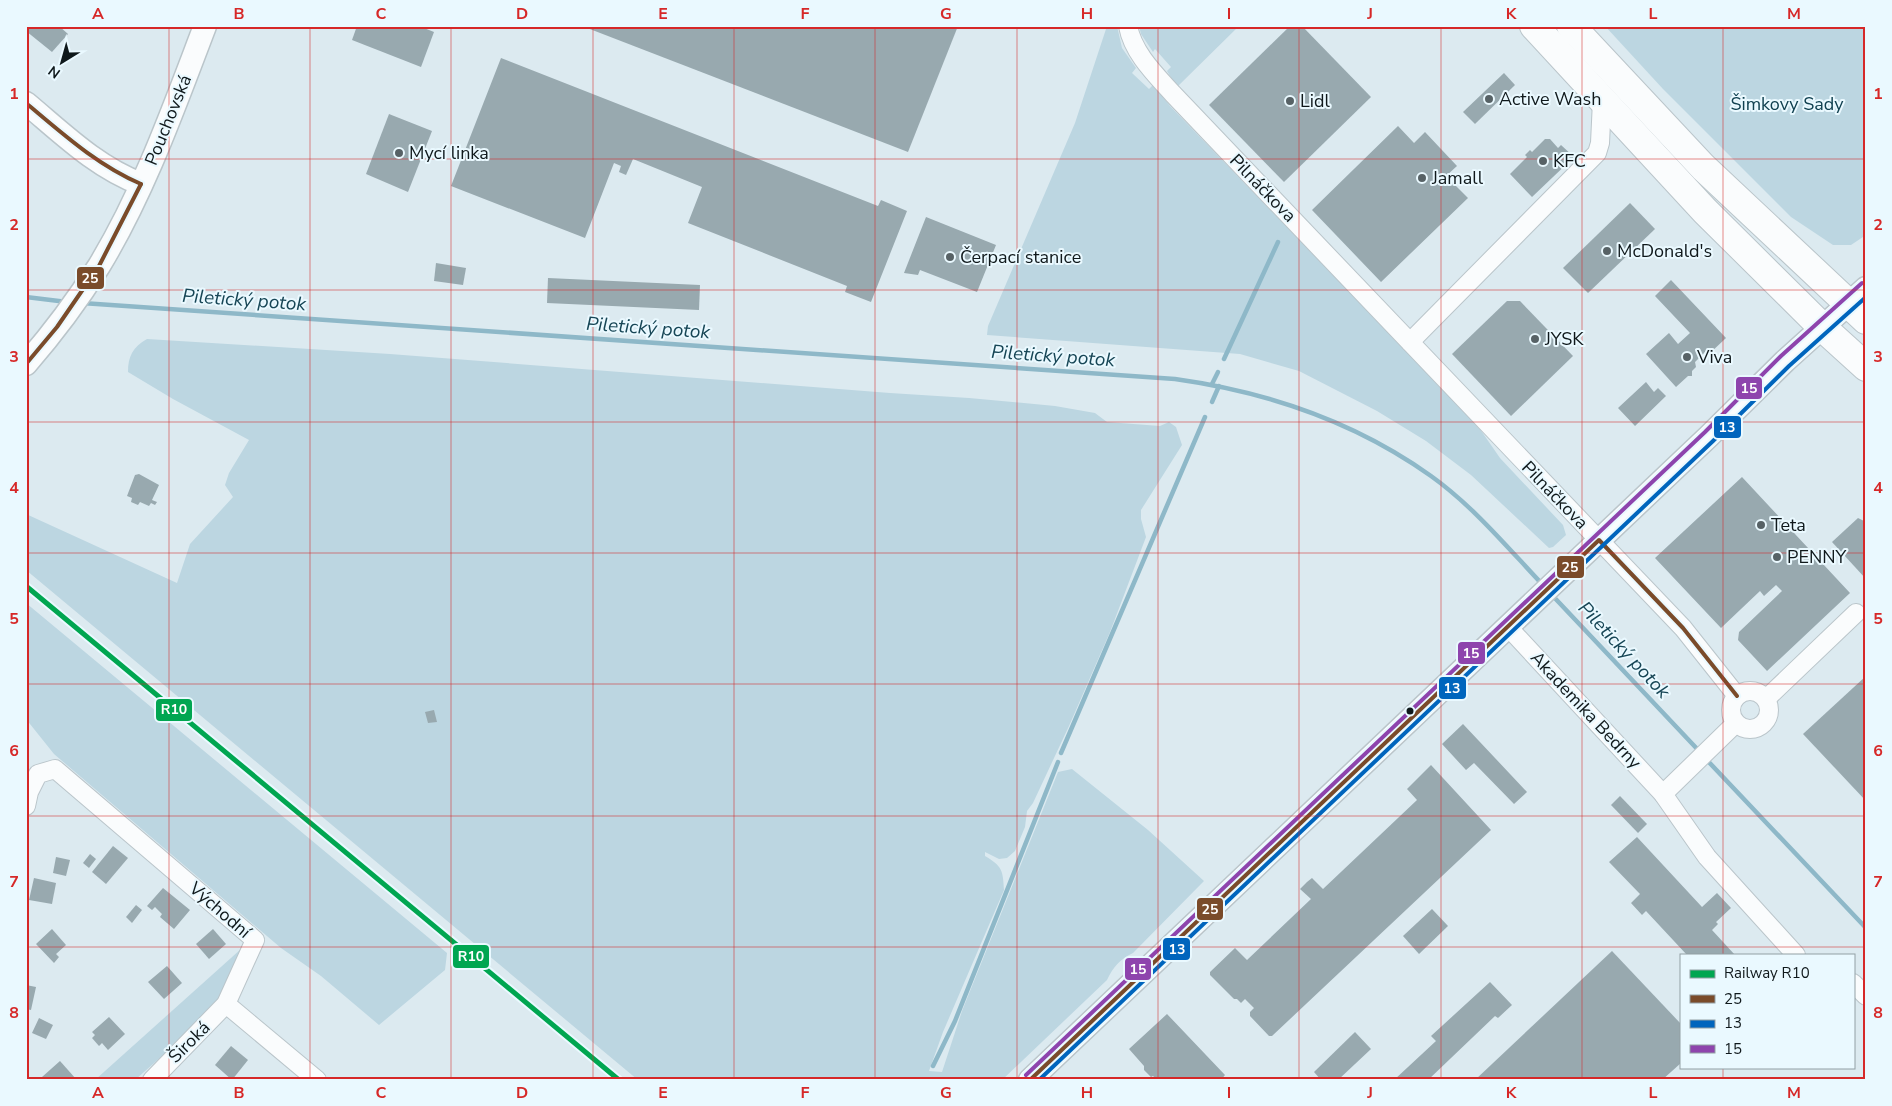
<svg xmlns="http://www.w3.org/2000/svg" width="1892" height="1106" viewBox="0 0 1892 1106" font-family="'Nunito Sans',sans-serif">
<rect width="100%" height="100%" fill="#dceaf0"/>
<!-- green -->
<g fill="#bcd6e1">
<polygon points="1107,26 1117,26 1122,48 1136,68 1132,73 1149,89 1153,85 1170,106 1475,422 1500,458 1563,525 1566,535 1553,547 1549,548 1471,475 1426,441 1377,411 1299,371 1240,354 987,335 988,326 1075,123"/>
<polygon points="1139,26 1239,26 1177,87 1167,71 1171,67 1155,49 1153,52 1141,34"/>
<polygon points="1605,26 1866,26 1866,235 1851,245 1833,245 1791,217 1663,89"/>
<path d="M 147,339 L 390,354 L 890,393 L 969,398 L 1055,406 L 1095,413 L 1107,422 L 1160,426 L 1169,422 L 1176,427 L 1182,445 L 1141,510 L 1141,519 L 1146,537 L 1110,632 L 1069,726 L 1033,803 L 1027,811 L 1025,827 L 1015,851 L 1007,858 L 999,859 L 985,852 L 985,856 C 1002,866 1003,870 1004,890 L 943,1032 L 929,1071 L 942,1072 L 962,1011 L 1058,772 L 1072,769 L 1148,830 L 1204,881 L 1133,953 C 1119,960 1114,966 1107,980 L 1002,1080 L 638,1080 L 26,570 L 26,514 L 177,583 L 190,544 L 233,497 L 225,485 L 229,473 L 249,440 L 173,399 L 128,372 C 128,356 133,347 147,339 Z"/>
<polygon points="26,603 447,953 445,970 379,1025 321,976 281,948 54,754 26,719"/>
<polygon points="241,949 226,999 135,1080 95,1080"/>
</g>
<g fill="none" stroke-linecap="round" stroke-linejoin="round">
<!-- stream -->
<g stroke="#8eb8c8" stroke-width="4.5">
<polyline points="26,297 67,302"/>
<path d="M 82,303 L 1175,379 C 1268,392 1354,421 1431,476 C 1473,506 1507,547 1542,584"/>
<polyline points="1224,359 1278,242"/>
<polyline points="1212,384 1218,372"/>
<polyline points="1212,402 1219,386"/>
<polyline points="1551,594 1700,752"/>
<polyline points="1061,753 1205,417"/>
<polyline points="1705,758 1866,928"/>
<polyline points="933,1066 955,1021 1058,762"/>
</g>
</g>
<!-- building -->
<g fill="#98a9af">
<polygon points="26,26 59,26 68,34 52,52 26,31"/>
<polygon points="357,26 419,26 434,32 421,67 352,40"/>
<polygon points="582,26 958,26 908,152"/>
<polygon points="1290,26 1302,26 1371,97 1284,182 1209,105"/>
<polygon points="501,58 878,206 881,200 907,211 871,302 845,292 847,286 688,223 702,187 633,159 626,175 619,172 621,166 614,163 585,238 451,186"/>
<polygon points="1504,73 1515,85 1475,124 1463,112"/>
<polygon points="389,114 432,131 408,192 366,174"/>
<polygon points="1398,126 1414,143 1425,132 1457,166 1446,176 1468,198 1381,282 1312,210"/>
<polygon points="1545,139 1550,139 1558,148 1561,145 1574,157 1532,197 1510,174 1527,157 1525,155 1530,150 1532,152"/>
<polygon points="1630,203 1655,229 1588,293 1563,268"/>
<polygon points="926,217 996,245 977,292 920,270 918,275 904,273"/>
<polygon points="436,263 466,268 463,285 434,281"/>
<polygon points="548,278 700,285 699,310 547,303"/>
<polygon points="1671,280 1726,338 1709,354 1706,351 1695,362 1696,367 1692,371 1692,376 1688,376 1676,387 1646,354 1669,333 1678,344 1690,333 1655,296"/>
<polygon points="1507,301 1520,301 1573,356 1511,416 1452,354"/>
<polygon points="1646,382 1654,392 1658,388 1666,396 1635,426 1618,408"/>
<polygon points="139,474 159,485 152,500 157,502 155,505 151,503 149,506 140,502 138,505 131,502 132,498 127,496 135,475"/>
<polygon points="1742,477 1850,593 1767,671 1738,640 1739,632 1782,591 1776,585 1764,596 1760,591 1721,628 1655,558"/>
<polygon points="1858,518 1866,522 1866,579 1832,542"/>
<polygon points="1866,676 1866,801 1803,734"/>
<polygon points="434,710 437,722 428,723 425,712"/>
<polygon points="1463,724 1527,792 1514,804 1474,763 1466,770 1442,744"/>
<polygon points="1431,765 1491,830 1272,1036 1269,1036 1250,1016 1250,1012 1254,1008 1245,999 1241,1003 1237,999 1234,999 1210,975 1210,972 1235,948 1247,960 1311,899 1300,889 1307,882 1312,878 1323,889 1417,800 1407,789"/>
<polygon points="1620,796 1647,824 1638,833 1611,805"/>
<polygon points="1637,837 1702,907 1717,893 1731,908 1716,922 1718,924 1712,930 1735,955 1687,955 1646,911 1642,915 1631,903 1640,894 1609,862"/>
<polygon points="113,846 128,858 106,884 92,872"/>
<polygon points="90,854 96,859 89,868 83,863"/>
<polygon points="56,857 70,860 66,876 53,873"/>
<polygon points="34,878 56,883 52,904 29,900"/>
<polygon points="163,888 190,910 174,929 160,917 162,914 155,907 152,910 147,906"/>
<polygon points="136,905 142,910 132,923 126,917"/>
<polygon points="1432,909 1448,926 1419,954 1403,936"/>
<polygon points="52,929 66,945 56,954 59,957 54,963 36,944"/>
<polygon points="213,929 226,944 209,959 196,944"/>
<polygon points="1612,951 1681,1024 1681,1063 1662,1080 1475,1080"/>
<polygon points="167,966 182,983 164,999 148,982"/>
<polygon points="1490,982 1512,1005 1498,1018 1495,1016 1428,1080 1394,1080 1436,1041 1431,1036"/>
<polygon points="26,985 36,987 31,1010 26,1009"/>
<polygon points="1167,1014 1225,1075 1221,1080 1157,1080 1153,1076 1151,1077 1144,1070 1144,1066 1129,1049"/>
<polygon points="109,1017 125,1034 108,1050 102,1043 99,1046 92,1038 95,1035 92,1032"/>
<polygon points="39,1018 53,1025 46,1039 32,1033"/>
<polygon points="1355,1032 1371,1049 1338,1080 1321,1080 1314,1072"/>
<polygon points="231,1046 248,1060 232,1080 215,1065"/>
<polygon points="60,1061 76,1079 44,1080 42,1077"/>
</g>
<g fill="none" stroke-linecap="round" stroke-linejoin="round">
<!-- minor casing -->
<g stroke="#bac5ca" stroke-width="20">
<g id="minor">
<path d="M 1128,26 C 1133,53 1155,74 1173,94 L 1683,628 L 1737,696"/>
<polyline points="1410,342 1597,153 1600,143 1602,101"/>
<polyline points="1508,627 1663,794 1707,857 1796,955"/>
<circle cx="1750" cy="710" r="19"/>
<polyline points="1766,699 1856,613"/>
<polyline points="1663,794 1736,723"/>
<polyline points="26,806 29,792 38,774 55,769 255,940 226,1004 152,1080"/>
<polyline points="1853,983 1866,996"/>
<polyline points="226,1004 317,1080"/>
</g>
</g>
<!-- tertiary casing -->
<g stroke="#bac5ca" stroke-width="25">
<g id="tertiary">
<path d="M 26,103 C 62,133 96,167 141,184"/>
<path d="M 26,364 C 53,333 77,301 99,266 C 144,192 174,107 205,26"/>
<polyline points="1030,1080 1709,436 1785,361 1866,288"/>
</g>
</g>
<!-- primary casing -->
<g stroke="#bac5ca" stroke-width="30">
<g id="primary">
<polyline points="1534,26 1705,211 1823,328 1866,367"/>
<polyline points="1571,26 1703,167 1866,320"/>
</g>
</g>
<!-- minor -->
<use href="#minor" stroke="#fafcfd" stroke-width="18"/>
<!-- tertiary -->
<use href="#tertiary" stroke="#fafcfd" stroke-width="22"/>
<!-- primary -->
<use href="#primary" stroke="#fafcfd" stroke-width="28"/>
<!-- bus-1 casing -->
<g stroke="#eaf9ff" stroke-width="8">
<g id="bus-1">
<path d="M 26,103 C 63,134 97,165 141,184"/>
<polyline points="26,364 57,327 99,266 141,184"/>
<polyline points="1030,1080 1599,540 1683,628 1737,696"/>
</g>
</g>
<!-- bus-2 casing -->
<g stroke="#eaf9ff" stroke-width="8">
<polyline id="bus-2" points="1039,1080 1713,441 1789,366 1866,297"/>
</g>
<!-- bus-3 casing -->
<g stroke="#eaf9ff" stroke-width="8">
<polyline id="bus-3" points="1026,1075 1705,432 1781,356 1862,283"/>
</g>
<!-- bus-1 -->
<use href="#bus-1" stroke="#7a4b2a" stroke-width="4"/>
<!-- bus-2 -->
<use href="#bus-2" stroke="#0065bd" stroke-width="4"/>
<!-- bus-3 -->
<use href="#bus-3" stroke="#8e44ad" stroke-width="4"/>
<!-- rail-1 casing -->
<g stroke="#eaf9ff" stroke-width="9">
<polyline id="rail-1" points="26,586 619,1080"/>
</g>
<!-- rail-1 -->
<use href="#rail-1" stroke="#00a651" stroke-width="5"/>
</g>
<!-- grid -->
<path fill="none" stroke="#d62828" stroke-width="1" stroke-opacity="0.55" d="M 169,26 L 169,1080M 310,26 L 310,1080M 451,26 L 451,1080M 593,26 L 593,1080M 734,26 L 734,1080M 875,26 L 875,1080M 1017,26 L 1017,1080M 1158,26 L 1158,1080M 1299,26 L 1299,1080M 1441,26 L 1441,1080M 1582,26 L 1582,1080M 1723,26 L 1723,955M 26,159 L 1866,159M 26,290 L 1866,290M 26,422 L 1866,422M 26,553 L 1866,553M 26,684 L 1866,684M 26,816 L 1866,816M 26,947 L 1866,947M 1723,1067 L 1723,1080"/>
<!-- markers -->
<g fill="#576266" stroke="#eaf9ff" stroke-width="2">
<circle cx="1489" cy="99" r="5"/>
<circle cx="1290" cy="101" r="5"/>
<circle cx="399" cy="153" r="5"/>
<circle cx="1543" cy="161" r="5"/>
<circle cx="1422" cy="178" r="5"/>
<circle cx="1607" cy="251" r="5"/>
<circle cx="950" cy="257" r="5"/>
<circle cx="1535" cy="339" r="5"/>
<circle cx="1687" cy="357" r="5"/>
<circle cx="1761" cy="525" r="5"/>
<circle cx="1777" cy="557" r="5"/>
</g>
<circle fill="#0f181b" stroke="#eaf9ff" stroke-width="2" cx="1410" cy="711" r="4.5"/>
<g text-anchor="middle" dominant-baseline="central" stroke-width="4" stroke-linejoin="round" paint-order="stroke">
<!-- poi labels -->
<g font-size="18" fill="#0f181b" stroke="#eaf9ff" text-anchor="start">
<text x="1499" y="99">Active Wash</text>
<text x="1300" y="101">Lidl</text>
<text x="409" y="153">Mycí linka</text>
<text x="1553" y="161">KFC</text>
<text x="1432" y="178">Jamall</text>
<text x="1617" y="251">McDonald's</text>
<text x="960" y="257">Čerpací stanice</text>
<text x="1545" y="339">JYSK</text>
<text x="1697" y="357">Viva</text>
<text x="1771" y="525">Teta</text>
<text x="1787" y="557">PENNY</text>
</g>
<!-- park labels -->
<g font-size="18" fill="#104050" stroke="#eaf9ff">
<text x="1787" y="104">Šimkovy Sady</text>
</g>
<!-- street labels -->
<g font-size="18" fill="#0f181b" stroke="#eaf9ff">
<text transform="translate(168 120) rotate(-68)">Pouchovská</text>
<text transform="translate(1263 188) rotate(46)">Pilnáčkova</text>
<text transform="translate(1555 495) rotate(46)">Pilnáčkova</text>
<text transform="translate(1586 710) rotate(47)">Akademika Bedrny</text>
<text transform="translate(220 910) rotate(41)">Východní</text>
<text transform="translate(189 1042) rotate(-45)">Široká</text>
</g>
<!-- water labels -->
<g font-size="19" font-style="italic" fill="#174656" stroke="#eaf9ff">
<text transform="translate(244 300) rotate(4)">Piletický potok</text>
<text transform="translate(648 328) rotate(4)">Piletický potok</text>
<text transform="translate(1053 356) rotate(4)">Piletický potok</text>
<text transform="translate(1624 650) rotate(47)">Piletický potok</text>
</g>
</g>
<g stroke="#eaf9ff" stroke-width="2">
<rect x="76" y="266" width="29" height="24" rx="5" fill="#7a4b2a"/>
<rect x="1735" y="376" width="28" height="24" rx="5" fill="#8e44ad"/>
<rect x="1713" y="415" width="29" height="24" rx="5" fill="#0065bd"/>
<rect x="1556" y="555" width="29" height="24" rx="5" fill="#7a4b2a"/>
<rect x="1457" y="641" width="29" height="24" rx="5" fill="#8e44ad"/>
<rect x="1438" y="676" width="29" height="24" rx="5" fill="#0065bd"/>
<rect x="155" y="698" width="38" height="24" rx="5" fill="#00a651"/>
<rect x="1196" y="897" width="28" height="24" rx="5" fill="#7a4b2a"/>
<rect x="1162" y="937" width="29" height="24" rx="5" fill="#0065bd"/>
<rect x="452" y="944" width="38" height="25" rx="5" fill="#00a651"/>
<rect x="1124" y="957" width="28" height="24" rx="5" fill="#8e44ad"/>
</g>
<g font-size="14" text-anchor="middle" font-weight="bold" fill="#fff">
<text x="90" y="283">25</text>
<text x="1749" y="393">15</text>
<text x="1727" y="432">13</text>
<text x="1570" y="572">25</text>
<text x="1471" y="658">15</text>
<text x="1452" y="693">13</text>
<text x="174" y="714">R10</text>
<text x="1210" y="914">25</text>
<text x="1177" y="954">13</text>
<text x="471" y="961">R10</text>
<text x="1138" y="974">15</text>
</g>
<!-- border -->
<rect width="1892" height="1106" fill="none" stroke="#eaf9ff" stroke-width="55"/>
<!-- legend -->
<rect x="1680" y="954" width="175" height="115" fill="#eaf9ff" stroke="#929fa4"/>
<rect x="1690" y="970" width="25" height="8" fill="#00a651" stroke="#929fa4"/>
<text x="1724" y="978" font-size="15" fill="#0f181b">Railway R10</text>
<rect x="1690" y="995" width="25" height="8" fill="#7a4b2a" stroke="#929fa4"/>
<text x="1724" y="1004" font-size="15" fill="#0f181b">25</text>
<rect x="1690" y="1020" width="25" height="8" fill="#0065bd" stroke="#929fa4"/>
<text x="1724" y="1028" font-size="15" fill="#0f181b">13</text>
<rect x="1690" y="1045" width="25" height="8" fill="#8e44ad" stroke="#929fa4"/>
<text x="1724" y="1054" font-size="15" fill="#0f181b">15</text>
<!-- north arrow -->
<g transform="translate(62 62) rotate(217)" stroke="#eaf9ff" stroke-width="4" paint-order="stroke">
<path d="M0-4L9 19L0 12L-9 19Z" fill="#0f181b"/>
<text y="-8" font-size="14" font-weight="bold" text-anchor="middle" fill="#0f181b">N</text>
</g>
<rect x="28" y="28" width="1836" height="1050" fill="none" stroke="#d62828" stroke-width="2"/>
<g font-size="16" text-anchor="middle" font-weight="bold" fill="#d62828">
<text x="98" y="19">A</text>
<text x="239" y="19">B</text>
<text x="381" y="19">C</text>
<text x="522" y="19">D</text>
<text x="663" y="19">E</text>
<text x="805" y="19">F</text>
<text x="946" y="19">G</text>
<text x="1087" y="19">H</text>
<text x="1229" y="19">I</text>
<text x="1370" y="19">J</text>
<text x="1511" y="19">K</text>
<text x="1653" y="19">L</text>
<text x="1794" y="19">M</text>
<text x="14" y="99">1</text>
<text x="1878" y="99">1</text>
<text x="14" y="230">2</text>
<text x="1878" y="230">2</text>
<text x="14" y="362">3</text>
<text x="1878" y="362">3</text>
<text x="14" y="493">4</text>
<text x="1878" y="493">4</text>
<text x="14" y="624">5</text>
<text x="1878" y="624">5</text>
<text x="14" y="756">6</text>
<text x="1878" y="756">6</text>
<text x="14" y="887">7</text>
<text x="1878" y="887">7</text>
<text x="14" y="1018">8</text>
<text x="1878" y="1018">8</text>
<text x="98" y="1098">A</text>
<text x="239" y="1098">B</text>
<text x="381" y="1098">C</text>
<text x="522" y="1098">D</text>
<text x="663" y="1098">E</text>
<text x="805" y="1098">F</text>
<text x="946" y="1098">G</text>
<text x="1087" y="1098">H</text>
<text x="1229" y="1098">I</text>
<text x="1370" y="1098">J</text>
<text x="1511" y="1098">K</text>
<text x="1653" y="1098">L</text>
<text x="1794" y="1098">M</text>
</g>
</svg>
